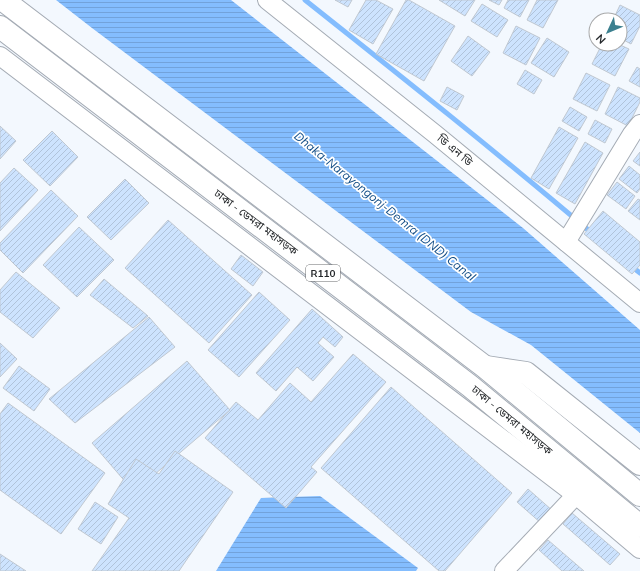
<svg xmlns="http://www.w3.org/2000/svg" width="640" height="571" viewBox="0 0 640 571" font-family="Mulish,'Noto Sans Bengali',sans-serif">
<defs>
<pattern id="water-rules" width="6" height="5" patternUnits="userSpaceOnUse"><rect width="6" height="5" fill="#84bdfe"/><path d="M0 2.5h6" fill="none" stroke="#72a2da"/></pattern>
<pattern id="building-hatch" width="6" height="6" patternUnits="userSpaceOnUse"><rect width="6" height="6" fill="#cde3fe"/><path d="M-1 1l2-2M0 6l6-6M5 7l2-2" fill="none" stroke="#b0c3da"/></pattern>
</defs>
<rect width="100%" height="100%" fill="#f3f8fe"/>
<!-- water -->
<g fill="url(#water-rules)">
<polygon points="56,0 231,0 523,228 640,330 640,433 531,345 471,312 92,28"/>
<polygon points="320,496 418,568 416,571 216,571 261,498"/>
</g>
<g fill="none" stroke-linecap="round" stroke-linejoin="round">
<!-- stream -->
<g stroke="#84bdfe" stroke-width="5">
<path d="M 305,0 C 402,77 499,154 593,234"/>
<polyline points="631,266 640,273"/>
</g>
</g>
<!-- building -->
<g fill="url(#building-hatch)" stroke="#c0c8d1">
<polygon points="335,0 352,0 348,7"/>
<polygon points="366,0 376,0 393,9 373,44 349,30"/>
<polygon points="406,0 409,0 455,26 424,81 376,54"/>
<polygon points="439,0 475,0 465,16"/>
<polygon points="489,0 502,0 499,5"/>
<polygon points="508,0 529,0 520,17 504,8"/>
<polygon points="537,0 558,0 543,28 527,20"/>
<polygon points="482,4 508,20 497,37 471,21"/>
<polygon points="620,5 640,15 640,26 631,44 620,38 620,20 613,20"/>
<polygon points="516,26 540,38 526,65 503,53"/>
<polygon points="468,36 490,52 472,76 451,61"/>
<polygon points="547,38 569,52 554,77 531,63"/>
<polygon points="602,44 618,44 629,49 615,76 592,64"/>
<polygon points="637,67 640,69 640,87 629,81"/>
<polygon points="525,70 542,80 534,94 517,84"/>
<polygon points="586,73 610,85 597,111 573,99"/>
<polygon points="447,87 464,96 457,110 440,101"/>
<polygon points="618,87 640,98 640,102 628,126 605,114"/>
<polygon points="570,107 587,117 579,131 562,121"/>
<polygon points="595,120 612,129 605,143 588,134"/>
<polygon points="0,126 16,141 0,159"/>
<polygon points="559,127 578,138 549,189 531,178"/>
<polygon points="52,131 78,157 50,186 23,160"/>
<polygon points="585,142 603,153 575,204 556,193"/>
<polygon points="640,152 640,166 633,161"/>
<polygon points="629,166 640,175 640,189 637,193 619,179"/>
<polygon points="14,168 38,190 0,231 0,183"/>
<polygon points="125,179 149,203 111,240 87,217"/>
<polygon points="617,182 635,196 626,209 607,195"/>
<polygon points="51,190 78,216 23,273 0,250 0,243"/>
<polygon points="638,199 640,200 640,220 628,211"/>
<polygon points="603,211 640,242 640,265 632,274 584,234"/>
<polygon points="168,220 252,295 209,343 125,268"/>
<polygon points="79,227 114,260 77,297 43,265"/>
<polygon points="241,255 263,272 253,286 231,269"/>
<polygon points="16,272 60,308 33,338 0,312 0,290"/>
<polygon points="104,279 148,316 133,328 90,295"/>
<polygon points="259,292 290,320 239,377 208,350"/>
<polygon points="312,309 343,337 335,347 323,337 318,343 334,357 313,381 297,367 276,391 256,373"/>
<polygon points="149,317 175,347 75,423 49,399"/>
<polygon points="0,343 17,359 0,377"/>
<polygon points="353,354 386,382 311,467 317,472 286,508 205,438 236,402 258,420 290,383 311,402"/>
<polygon points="187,361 230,410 134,492 92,443"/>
<polygon points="19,366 50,389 34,411 3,388"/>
<polygon points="391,387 512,493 445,571 439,571 321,468"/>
<polygon points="8,403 105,473 61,534 0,490 0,414"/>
<polygon points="175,451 233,492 179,571 92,571 129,518 108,504 136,459 159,474"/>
<polygon points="528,489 553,511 542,524 517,502"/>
<polygon points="95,502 118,517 101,544 78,529"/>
<polygon points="572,513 620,554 610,565 563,524"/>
<polygon points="548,540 584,571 562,571 539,550"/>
<polygon points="0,554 26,571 0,571"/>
</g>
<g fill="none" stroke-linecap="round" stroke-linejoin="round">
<!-- minor casing -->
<g stroke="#a4abb4" stroke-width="20">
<g id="minor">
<polyline points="267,0 435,134 640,303"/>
<polyline points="0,56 576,495 640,549"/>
<polyline points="566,242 632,134 640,124"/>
<polyline points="504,571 576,495"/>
</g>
</g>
<!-- major casing -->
<g stroke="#a4abb4" stroke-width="24">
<g id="major">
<polyline points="3,0 485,367 640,495"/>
<polyline points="0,27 470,386 640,526"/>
<polyline points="486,367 526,373 640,464"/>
</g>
</g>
<!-- minor -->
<use href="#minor" stroke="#fff" stroke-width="18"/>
<!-- major -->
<use href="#major" stroke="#fff" stroke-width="22"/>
</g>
<g text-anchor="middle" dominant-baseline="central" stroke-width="3.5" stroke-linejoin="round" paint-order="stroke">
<!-- shield labels -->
<rect fill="#fff" stroke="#66686b" stroke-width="1" x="306" y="265" width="34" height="16" rx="3"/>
<g font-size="10" font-weight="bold" fill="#25282b">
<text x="323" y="273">R110</text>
</g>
<!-- street labels -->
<g font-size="11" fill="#25282b" stroke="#fff">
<text transform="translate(455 150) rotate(40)">ডি এন ডি</text>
<text transform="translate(256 222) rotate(37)">ঢাকা - ডেমরা মহাসড়ক</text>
<text transform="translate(512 420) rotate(40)">ঢাকা - ডেমরা মহাসড়ক</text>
</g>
<!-- water labels -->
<g font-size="12" font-style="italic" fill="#124d86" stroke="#fff">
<text transform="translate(385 206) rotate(39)">Dhaka-Narayongonj-Demra (DND) Canal</text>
</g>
</g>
<!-- north arrow -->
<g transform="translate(608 32) rotate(226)"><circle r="19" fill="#ffffff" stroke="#a8a9aa"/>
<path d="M0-3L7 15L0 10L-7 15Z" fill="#3c808f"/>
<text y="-6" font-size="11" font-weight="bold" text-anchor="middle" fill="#25282b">N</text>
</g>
</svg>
